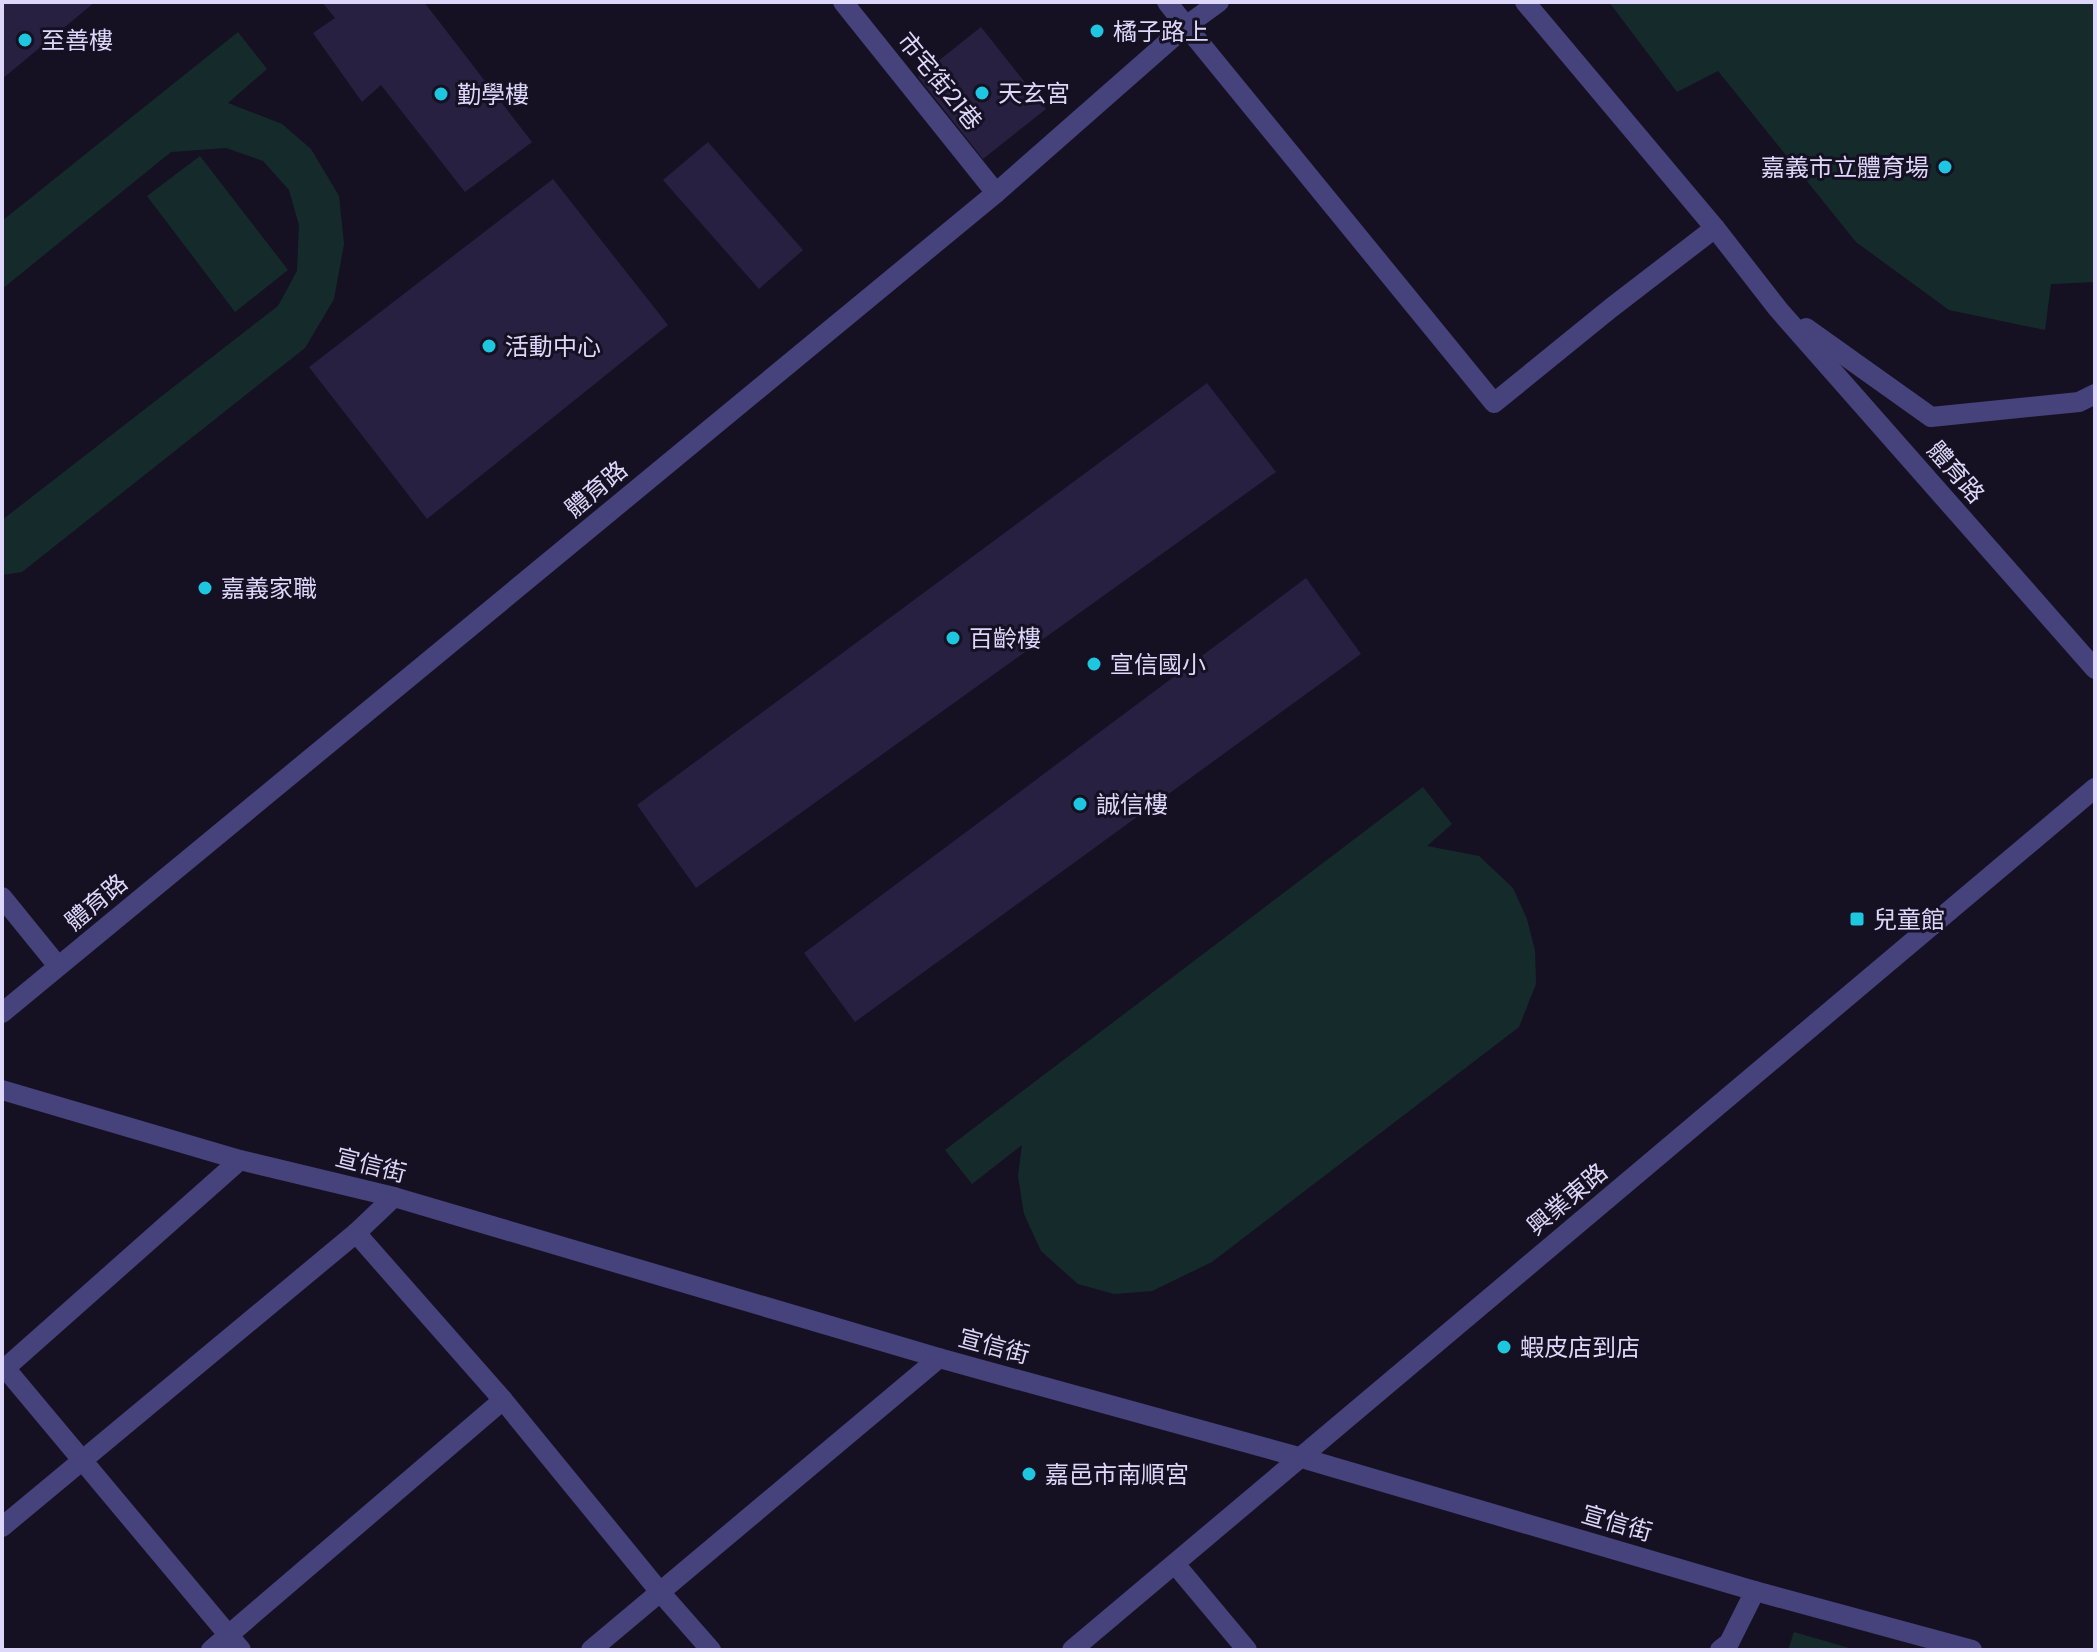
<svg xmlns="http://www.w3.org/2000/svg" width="2097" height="1652" viewBox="0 0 2097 1652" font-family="Poppins,'Noto Sans TC',sans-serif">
<rect width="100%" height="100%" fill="#151122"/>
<!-- green -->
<g fill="#152b2b">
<polygon points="1609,2 2095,2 2095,282 2051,284 2045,330 1949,310 1856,242 1718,71 1677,92"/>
<polygon points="238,32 267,69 228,103 282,124 311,149 339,196 344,244 334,299 305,348 22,572 2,575 2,520 278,306 297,271 299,225 289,190 263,161 226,148 171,152 2,289 2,221"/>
<polygon points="200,156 288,270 235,312 147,196"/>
<polygon points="1423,787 1452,824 1427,846 1479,856 1513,888 1527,919 1535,951 1536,984 1519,1027 1212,1262 1152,1291 1114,1294 1078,1284 1041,1251 1024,1214 1018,1176 1022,1145 972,1184 945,1150"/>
<polygon points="1794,1632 1856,1650 1788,1650"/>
</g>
<!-- building -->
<g fill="#272041">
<polygon points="2,2 95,2 2,79"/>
<polygon points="322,2 424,2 532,142 465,192 381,85 362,102 313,33 335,18"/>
<polygon points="981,27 1046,109 983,159 918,77"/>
<polygon points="708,142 803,250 759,289 663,180"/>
<polygon points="553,179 668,325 427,519 309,367"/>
<polygon points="1207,383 1276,472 696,888 637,805"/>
<polygon points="1306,578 1361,654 855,1022 804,953"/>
</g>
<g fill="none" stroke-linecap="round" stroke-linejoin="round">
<!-- service -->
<g stroke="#46427b" stroke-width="20">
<polyline points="843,2 996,193"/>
<polyline points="1167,2 1186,26"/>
<polyline points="394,1197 356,1233 503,1400 660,1592 711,1650"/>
<polyline points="5,1368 241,1650"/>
<polyline points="2,1371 240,1160"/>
<polyline points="2,1527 356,1233"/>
<polyline points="1175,1564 1247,1650"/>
<polyline points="211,1650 503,1400"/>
<polyline points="591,1650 939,1358"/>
<polyline points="1720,1650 1729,1643 1755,1591"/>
</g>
<!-- minor -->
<g stroke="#46427b" stroke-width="20">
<polyline points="1525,2 1715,228 1778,309 2095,669"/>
<polyline points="1186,26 1494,403 1611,308 1715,228"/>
<polyline points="1806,328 1931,417 2079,402 2095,394"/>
<polyline points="2,897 58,966"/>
<polyline points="2,1013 996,193 1186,26 1219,2"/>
<polyline points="2,1090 240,1160 394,1197 939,1358 1302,1458 1755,1591 1972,1650"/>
</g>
<!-- tertiary -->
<polyline stroke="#46427b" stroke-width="20" points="1072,1650 2095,788"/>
</g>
<!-- markers -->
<g fill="#1fc6df" stroke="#151122" stroke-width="3">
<circle cx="1097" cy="31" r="8"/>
<circle cx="25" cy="40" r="8"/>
<circle cx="982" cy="93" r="8"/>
<circle cx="441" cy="94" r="8"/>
<circle cx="1945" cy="167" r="8"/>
<circle cx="489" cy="346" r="8"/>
<circle cx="205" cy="588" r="8"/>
<circle cx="953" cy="638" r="8"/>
<circle cx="1094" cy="664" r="8"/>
<circle cx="1080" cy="804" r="8"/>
<rect x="1849" y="911" width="16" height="16" rx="4"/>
<circle cx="1504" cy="1347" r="8"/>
<circle cx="1029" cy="1474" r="8"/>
</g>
<g text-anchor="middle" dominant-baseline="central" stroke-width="6" stroke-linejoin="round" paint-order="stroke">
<!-- poi labels -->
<g font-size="24" fill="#ddd8fa" stroke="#151122" text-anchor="start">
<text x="1113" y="31">橘子路上</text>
<text x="41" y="40">至善樓</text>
<text x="998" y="93">天玄宮</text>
<text x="457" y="94">勤學樓</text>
<text x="1929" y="167" text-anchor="end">嘉義市立體育場</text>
<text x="505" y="346">活動中心</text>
<text x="221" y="588">嘉義家職</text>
<text x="969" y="638">百齡樓</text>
<text x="1110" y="664">宣信國小</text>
<text x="1096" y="804">誠信樓</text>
<text x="1873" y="919">兒童館</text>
<text x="1520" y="1347">蝦皮店到店</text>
<text x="1045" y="1474">嘉邑市南順宮</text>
</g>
<!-- street labels -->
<g font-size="24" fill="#ddd8fa" stroke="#151122">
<text transform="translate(940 81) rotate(51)">市宅街21巷</text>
<text transform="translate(1956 472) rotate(49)">體育路</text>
<text transform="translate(596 489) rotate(-40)">體育路</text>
<text transform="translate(96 902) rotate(-40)">體育路</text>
<text transform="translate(371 1165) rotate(14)">宣信街</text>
<text transform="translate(1567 1199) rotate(-40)">興業東路</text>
<text transform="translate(994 1346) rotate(15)">宣信街</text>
<text transform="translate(1617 1523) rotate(16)">宣信街</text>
</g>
</g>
<!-- border -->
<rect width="2097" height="1652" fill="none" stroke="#ddd8fa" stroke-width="8"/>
</svg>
